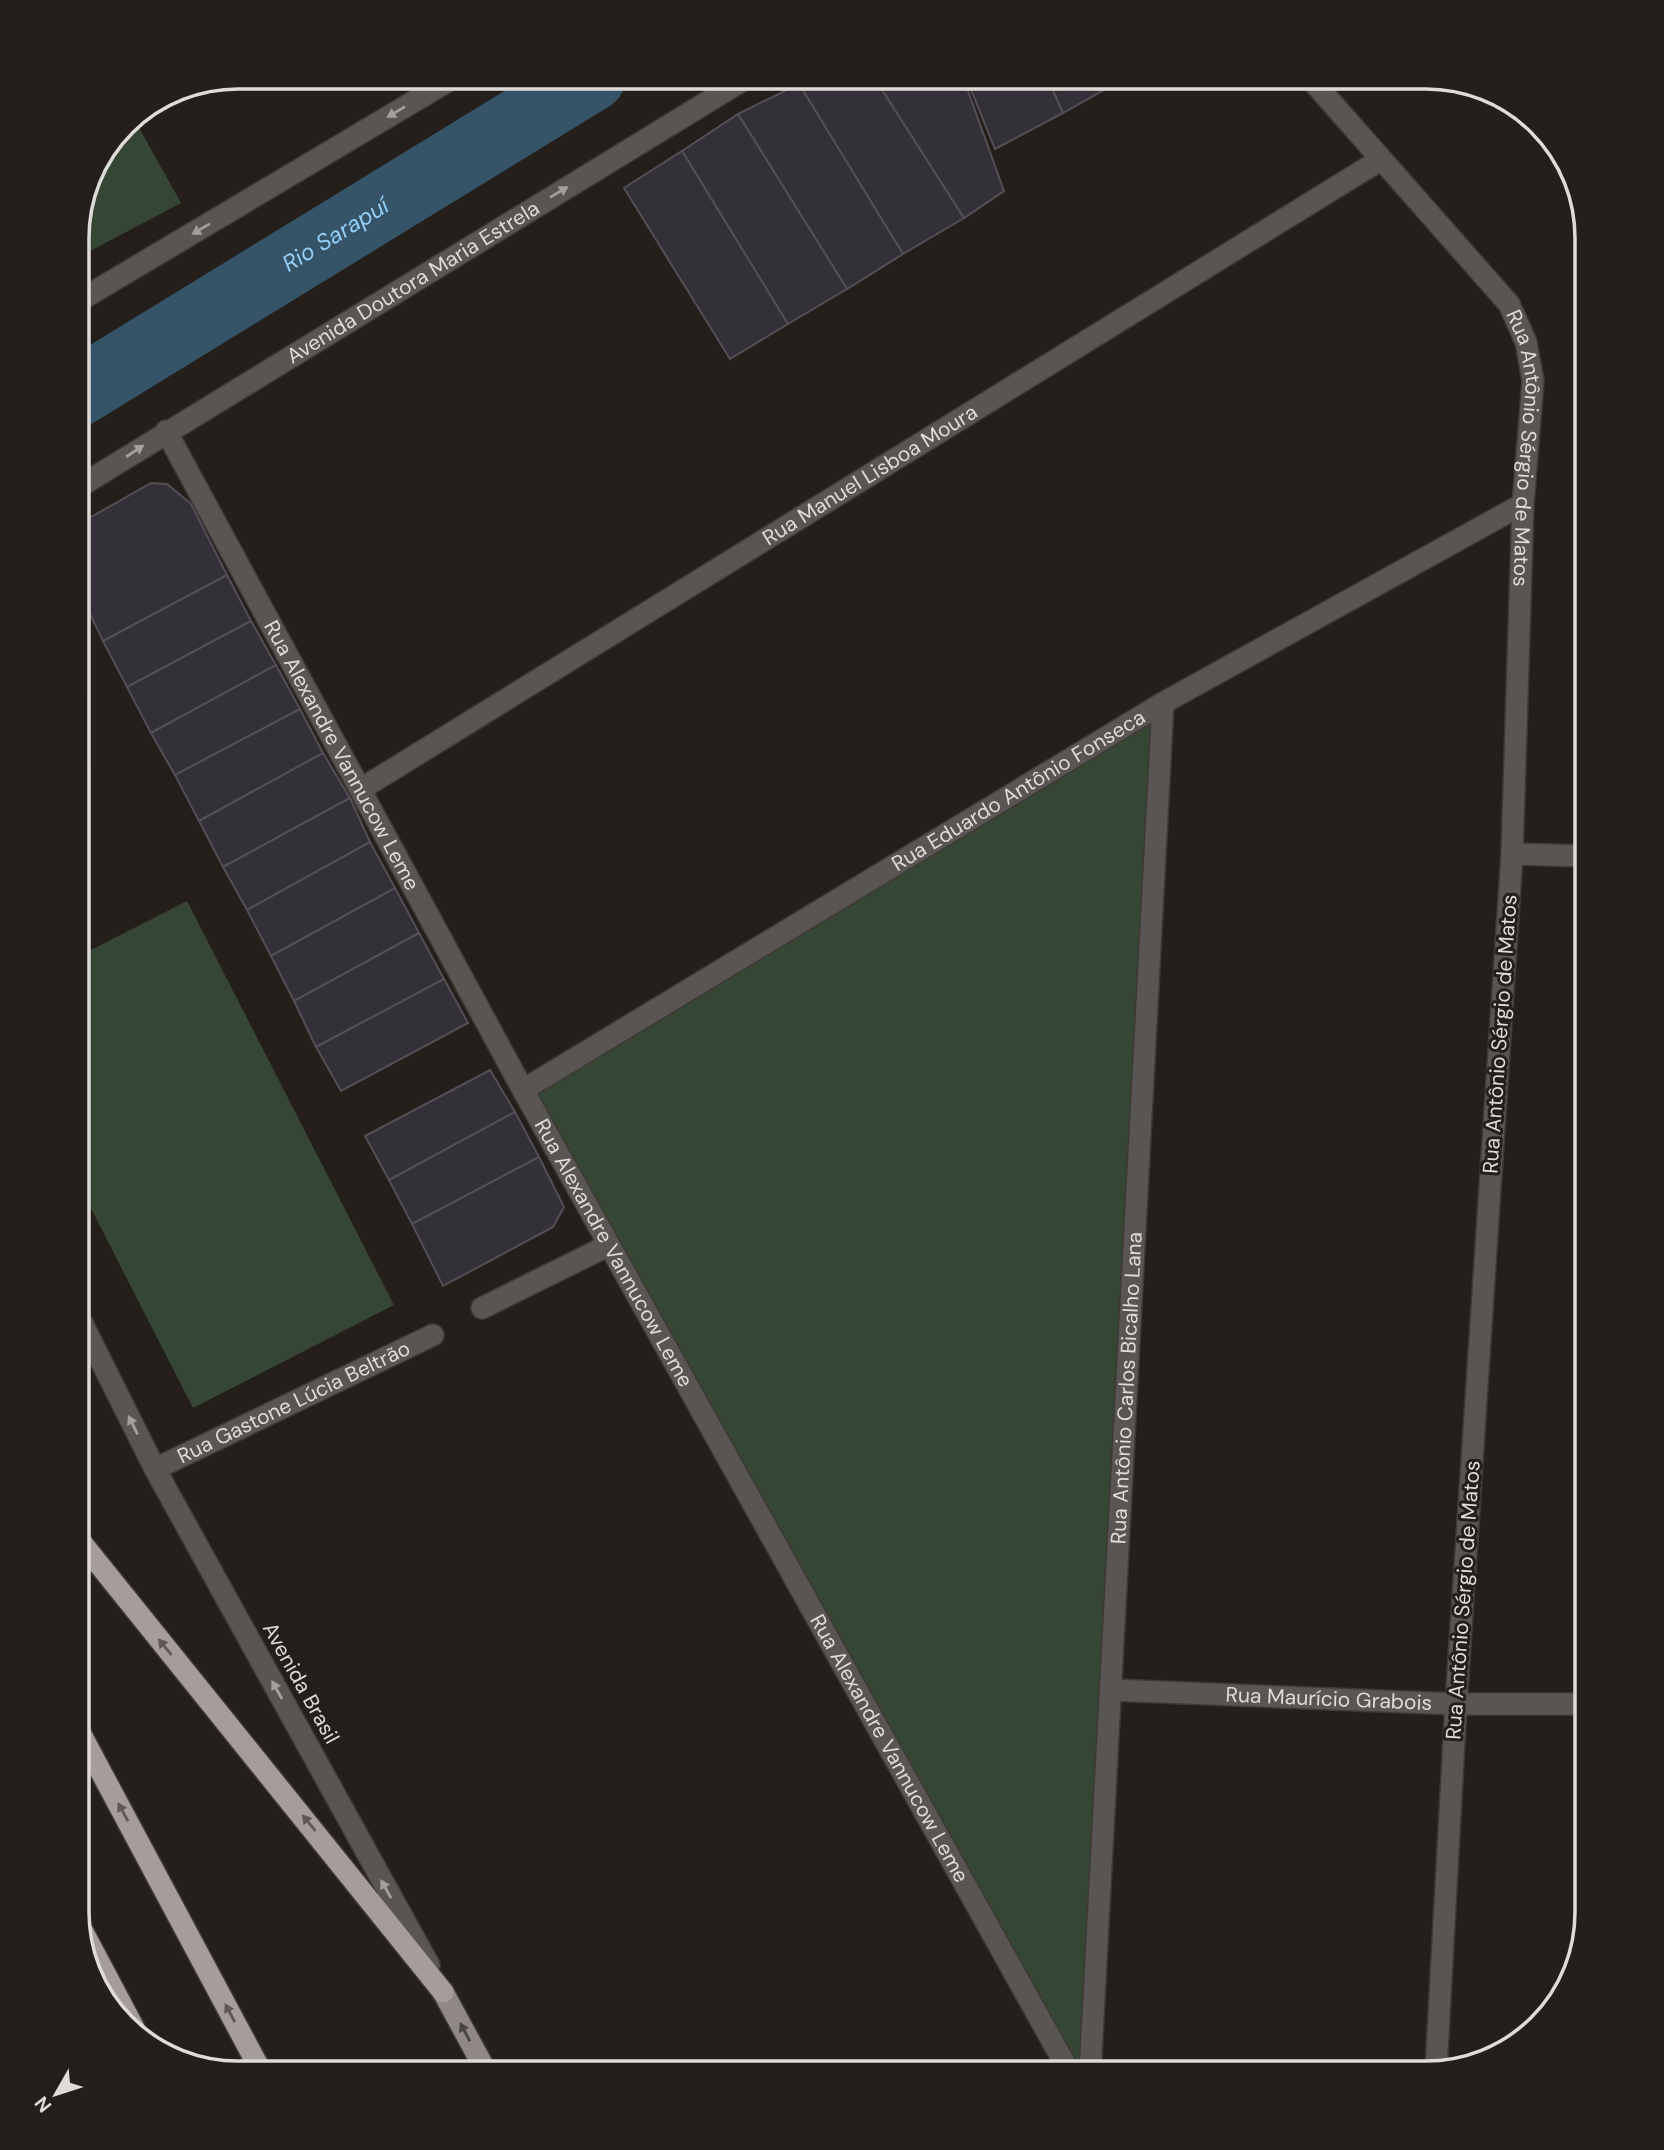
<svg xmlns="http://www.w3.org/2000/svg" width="1664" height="2150" viewBox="0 0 1664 2150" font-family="'DM Sans',sans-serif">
<rect width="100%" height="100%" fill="#251f1b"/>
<!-- green -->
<g fill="#364634">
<path d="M 133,117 L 181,203 L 77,258 C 77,198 92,161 133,117 Z"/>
<polygon points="1163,703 1090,2073 1070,2073 523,1090"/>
<polygon points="187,901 394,1305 193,1408 77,1181 77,957"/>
</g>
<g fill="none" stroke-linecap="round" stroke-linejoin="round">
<!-- river -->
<path stroke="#355468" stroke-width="68" id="s1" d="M 77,393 L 592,77"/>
</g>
<!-- building -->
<g fill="#333137" stroke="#525056" stroke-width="2">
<polygon points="811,77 874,77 964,218 903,254 799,84"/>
<polygon points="874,77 963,77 1004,191 964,218"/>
<polygon points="966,77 1047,77 1063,113 995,149"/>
<polygon points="1047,77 1122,77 1123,79 1063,113"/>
<polygon points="799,84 903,254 847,289 738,114"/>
<polygon points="738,114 847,289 788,324 682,151"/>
<polygon points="682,151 788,324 730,359 624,188"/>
<polygon points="151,483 167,484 191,504 227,575 103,641 77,587 77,525"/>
<polygon points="227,575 251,621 127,687 103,641"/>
<polygon points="251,621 276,665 151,733 127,687"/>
<polygon points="276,665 300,709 175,775 151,733"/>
<polygon points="300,709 323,753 199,821 175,775"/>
<polygon points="323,753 350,798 223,867 199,821"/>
<polygon points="350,798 370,842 247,910 223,867"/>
<polygon points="370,842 395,888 271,956 247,910"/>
<polygon points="395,888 419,933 294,1001 271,956"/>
<polygon points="419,933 444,979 316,1047 294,1001"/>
<polygon points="444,979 468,1023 341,1091 316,1047"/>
<polygon points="490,1070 515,1112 389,1180 365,1136"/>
<polygon points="515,1112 539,1157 412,1224 389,1180"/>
<polygon points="539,1157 564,1207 553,1227 443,1286 412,1224"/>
</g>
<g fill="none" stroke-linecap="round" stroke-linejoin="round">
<!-- minor casing -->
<g stroke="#3f3936" stroke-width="24">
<g id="minor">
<path id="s2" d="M 1309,77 L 1509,304 L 1526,342 L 1533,381 L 1523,504 L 1512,854 L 1456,1704 L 1436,2070"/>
<polyline points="77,302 455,77"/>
<path id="s3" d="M 166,431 L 523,1090 L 1070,2073"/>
<path id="s4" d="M 77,488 L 748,77"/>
<path id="s5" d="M 361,789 L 1380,160"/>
<polyline points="1512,854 1587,856"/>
<path id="s6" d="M 523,1090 L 1163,703 L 1523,504"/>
<polyline points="482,1308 609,1245"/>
<polyline points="77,1313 155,1469 429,1965"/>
<path id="s7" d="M 155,1469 L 433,1335"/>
<path id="s8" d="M 1112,1690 L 1456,1704 L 1587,1704"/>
<path id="s9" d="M 1090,2073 L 1163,703"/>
</g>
</g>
<!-- major casing -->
<g stroke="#3f3936" stroke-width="24">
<polyline id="major" points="443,1992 487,2073"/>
</g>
<!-- highway casing -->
<g stroke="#3f3936" stroke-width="24">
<g id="highway">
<polyline points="77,1537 443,1992"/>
<polyline points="77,1727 262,2073"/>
<polyline points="82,1930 135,2030"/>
</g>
</g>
<!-- minor -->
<use href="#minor" stroke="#585553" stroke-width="21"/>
<!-- major -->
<use href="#major" stroke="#908886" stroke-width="21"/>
<!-- highway -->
<use href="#highway" stroke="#a69d9a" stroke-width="21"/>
</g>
<!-- one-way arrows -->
<defs><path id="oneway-solid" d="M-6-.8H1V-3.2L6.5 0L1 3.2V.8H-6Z" transform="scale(1.75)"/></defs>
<g fill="#a29f9d">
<use href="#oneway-solid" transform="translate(396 112) rotate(149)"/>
<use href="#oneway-solid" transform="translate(559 192) rotate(-31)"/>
<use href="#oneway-solid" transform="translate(201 229) rotate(149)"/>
<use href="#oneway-solid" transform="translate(135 451) rotate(-33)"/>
<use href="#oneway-solid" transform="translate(133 1425) rotate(-116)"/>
<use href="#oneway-solid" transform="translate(277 1690) rotate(-119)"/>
<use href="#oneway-solid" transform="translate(386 1889) rotate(-119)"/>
</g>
<g fill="#5f5854">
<use href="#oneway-solid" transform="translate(165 1647) rotate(-129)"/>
<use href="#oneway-solid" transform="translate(123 1812) rotate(-118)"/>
<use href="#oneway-solid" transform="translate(309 1823) rotate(-129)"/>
<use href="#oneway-solid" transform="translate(230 2013) rotate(-118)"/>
</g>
<use fill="#4a4440" href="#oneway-solid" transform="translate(465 2032) rotate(-118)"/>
<g text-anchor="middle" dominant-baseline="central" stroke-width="6" stroke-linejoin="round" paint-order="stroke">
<!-- street labels -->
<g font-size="21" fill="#dfdbd9" stroke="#251f1b">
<text stroke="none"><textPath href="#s4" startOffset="394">Avenida Doutora Maria Estrela</textPath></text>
<text stroke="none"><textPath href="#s2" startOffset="450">Rua Antônio Sérgio de Matos</textPath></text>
<text stroke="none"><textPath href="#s5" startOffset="598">Rua Manuel Lisboa Moura</textPath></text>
<text stroke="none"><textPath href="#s3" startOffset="369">Rua Alexandre Vannucow Leme</textPath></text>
<text stroke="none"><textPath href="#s6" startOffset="579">Rua Eduardo Antônio Fonseca</textPath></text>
<text transform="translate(1500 1034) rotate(-86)">Rua Antônio Sérgio de Matos</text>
<text stroke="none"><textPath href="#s3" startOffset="936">Rua Alexandre Vannucow Leme</textPath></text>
<text stroke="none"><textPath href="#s9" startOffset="686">Rua Antônio Carlos Bicalho Lana</textPath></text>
<text stroke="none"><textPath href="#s7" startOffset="154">Rua Gastone Lúcia Beltrão</textPath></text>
<text transform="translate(1463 1600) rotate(-86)">Rua Antônio Sérgio de Matos</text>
<text transform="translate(301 1683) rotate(61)">Avenida Brasil</text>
<text stroke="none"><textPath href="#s8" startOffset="217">Rua Maurício Grabois</textPath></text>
<text stroke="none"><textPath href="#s3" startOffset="1503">Rua Alexandre Vannucow Leme</textPath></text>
</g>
<!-- water labels -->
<g font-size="23" font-style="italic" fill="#96cff5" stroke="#251f1b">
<text stroke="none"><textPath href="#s1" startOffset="303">Rio Sarapuí</textPath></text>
</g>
</g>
<!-- crop -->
<path d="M0 0H1664V2150H0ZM238 89H1426A149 149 0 0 1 1575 238V1912A149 149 0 0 1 1426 2061H238A149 149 0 0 1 89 1912V238A149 149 0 0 1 238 89Z" fill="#251f1b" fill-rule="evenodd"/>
<path fill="none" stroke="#dfdbd9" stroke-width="3.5" d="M238 89H1426A149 149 0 0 1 1575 238V1912A149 149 0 0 1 1426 2061H238A149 149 0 0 1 89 1912V238A149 149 0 0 1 238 89Z"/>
<!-- north arrow -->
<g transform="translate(56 2094) rotate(231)" stroke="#251f1b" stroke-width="5" paint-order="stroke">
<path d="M0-5L12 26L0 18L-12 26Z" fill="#dfdbd9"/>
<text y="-10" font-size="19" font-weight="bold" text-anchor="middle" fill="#dfdbd9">N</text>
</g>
</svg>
